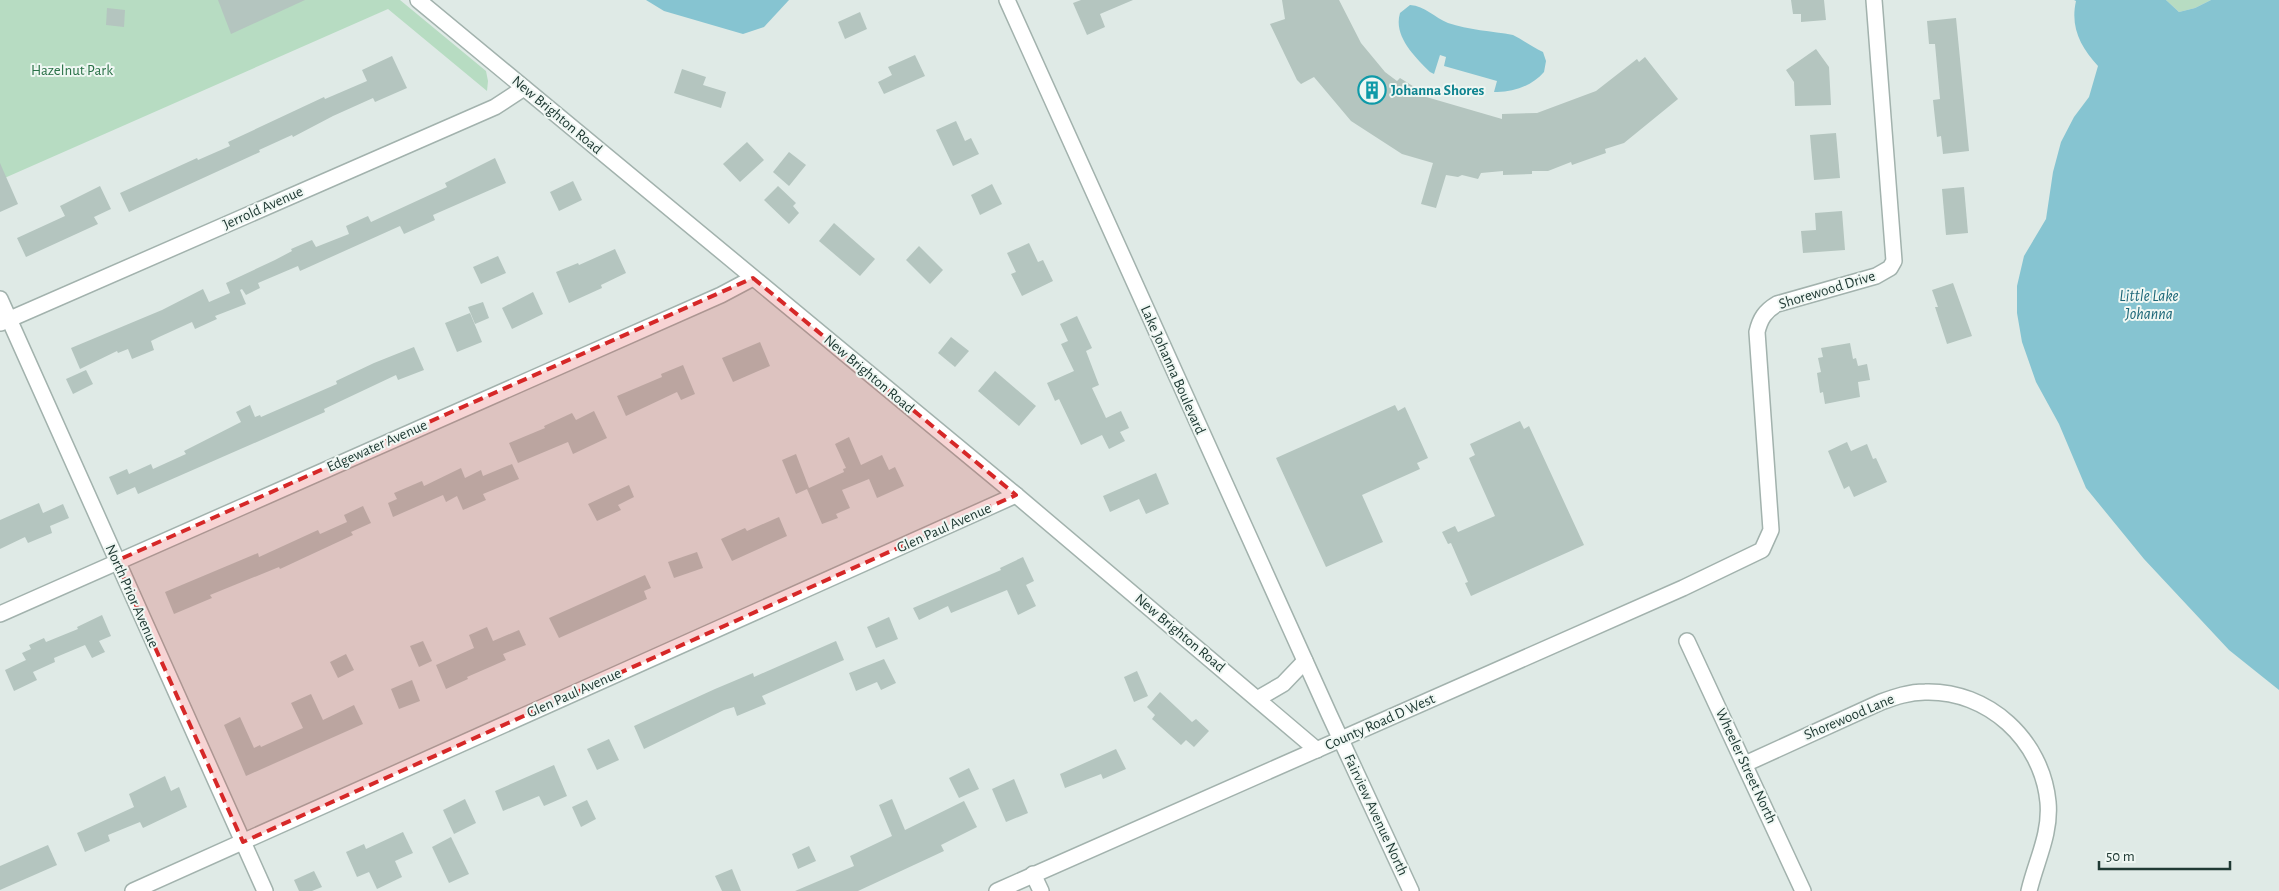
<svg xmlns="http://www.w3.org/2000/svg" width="2279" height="891" viewBox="0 0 2279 891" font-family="'Alegreya Sans',sans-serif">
<rect width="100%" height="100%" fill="#dfeae6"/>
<!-- green -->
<g fill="#b7dcc2">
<polygon points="0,0 400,0 486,71 488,81 487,91 388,9 0,180"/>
<polygon points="2166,0 2211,0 2195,8 2179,12"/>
</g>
<!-- water -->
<g fill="#86c4d1">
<polygon points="646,0 789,0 764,27 743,34 664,11"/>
<path d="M 2074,0 L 2166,0 L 2179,12 L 2195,8 L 2211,0 L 2279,0 L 2279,690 L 2229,650 L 2144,559 L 2086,488 L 2059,424 L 2036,382 L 2022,342 L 2017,313 L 2017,286 L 2024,256 L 2046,219 L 2053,172 L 2061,142 L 2074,117 L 2089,97 L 2098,66 C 2081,47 2070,28 2076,1 Z"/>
<path d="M 1410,5 C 1425,6 1435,18 1448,23 C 1468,30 1492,31 1513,35 C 1523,40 1532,47 1543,52 L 1546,61 L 1544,72 C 1532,86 1512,93 1494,92 L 1497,81 L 1444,66 L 1446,57 L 1440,55 L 1434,74 L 1430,72 C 1415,57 1393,36 1400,13 Z"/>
</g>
<!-- building -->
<g fill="#b4c5bf">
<polygon points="218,0 305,0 231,34"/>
<polygon points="1081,0 1133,0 1100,14 1105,27 1087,35 1073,3"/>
<polygon points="1282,0 1339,0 1361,43 1385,72 1397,81 1400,78 1419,90 1416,94 1502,119 1502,114 1537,113 1596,91 1637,59 1639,62 1645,57 1678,99 1624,143 1605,149 1606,153 1572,165 1571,162 1548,171 1532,171 1532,174 1503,175 1503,171 1481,173 1478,179 1462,175 1458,177 1446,175 1436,208 1421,204 1433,163 1402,154 1351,121 1314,77 1301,84 1297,80 1270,24 1285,19"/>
<polygon points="1791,0 1824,0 1826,20 1801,22 1801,14 1793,14"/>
<polygon points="107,8 125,10 124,27 106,25"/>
<polygon points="860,12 867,29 845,39 838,22"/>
<polygon points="1956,18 1969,151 1943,154 1941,136 1937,137 1933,100 1940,99 1935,44 1929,44 1927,21"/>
<polygon points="1816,49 1829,67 1831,105 1795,106 1794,82 1786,70"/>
<polygon points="915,55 925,76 884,94 878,82 892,75 888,67"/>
<polygon points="392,56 407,88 375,102 373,98 333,116 293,137 292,135 259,150 260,152 129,212 120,193 197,158 198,160 230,146 228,142 324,97 325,99 367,81 362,70"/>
<polygon points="682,69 706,77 703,85 726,92 721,108 674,93"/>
<polygon points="956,121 965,141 971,138 979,154 953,166 936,130"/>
<polygon points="1836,133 1840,178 1814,180 1810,135"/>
<polygon points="747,142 764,160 740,182 723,164"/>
<polygon points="789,152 806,165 789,186 773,172"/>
<polygon points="495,158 506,183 433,215 435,220 404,234 400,226 300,271 298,266 258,283 260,288 246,295 242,289 240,290 246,304 215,316 217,319 195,329 192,322 159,337 151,341 154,350 132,359 128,349 118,353 117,351 80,369 71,348 162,310 203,289 209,302 230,293 226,283 275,260 292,251 291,249 312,240 316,247 349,234 346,226 368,216 371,222 447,187 445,183"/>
<polygon points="0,163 18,204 0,212"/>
<polygon points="573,181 582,200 559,211 550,192"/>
<polygon points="992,184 1002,204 980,215 971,195"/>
<polygon points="100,186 111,209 94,217 98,224 26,257 17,238 65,216 60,206"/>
<polygon points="778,186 796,203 793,206 799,213 789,224 764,200"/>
<polygon points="1964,187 1968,233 1946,235 1942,189"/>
<polygon points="1842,211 1845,250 1803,253 1801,231 1816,230 1815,213"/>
<polygon points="834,223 875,259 860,276 819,241"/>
<polygon points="1029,243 1038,262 1043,260 1053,281 1022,296 1011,274 1016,272 1007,253"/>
<polygon points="919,246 943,270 930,284 906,260"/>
<polygon points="615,249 626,273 601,285 602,288 569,303 556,272 578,263 579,265"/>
<polygon points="498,256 506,273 481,284 473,267"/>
<polygon points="1953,283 1972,336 1947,344 1935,307 1938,307 1932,290"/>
<polygon points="533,292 543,314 512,329 502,308"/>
<polygon points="483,302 489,318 475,324 468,307"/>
<polygon points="470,313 482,342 457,352 445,323"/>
<polygon points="1077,316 1092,348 1086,351 1099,385 1092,388 1106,418 1121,411 1129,428 1120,432 1125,441 1109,449 1102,435 1081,445 1059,399 1055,401 1047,383 1074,371 1061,344 1068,341 1060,324"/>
<polygon points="951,337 969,351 955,367 938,353"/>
<polygon points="760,342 770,366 733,382 722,358"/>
<polygon points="1850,343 1853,359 1856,358 1858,366 1867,364 1870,380 1858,382 1860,397 1825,404 1823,392 1820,393 1817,373 1821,372 1818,358 1823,357 1821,348"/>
<polygon points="414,347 424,370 398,380 396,375 324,409 325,412 138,494 135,487 117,495 109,477 127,469 129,474 151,464 153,469 186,454 184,451 241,422 236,412 250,405 255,417 260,415 261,417 337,384 336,381 374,363"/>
<polygon points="683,365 695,394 681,400 677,392 626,416 617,396 662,377 661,374"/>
<polygon points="86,370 93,384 73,394 66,379"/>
<polygon points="995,371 1036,406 1019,426 978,391"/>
<polygon points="1395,405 1398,411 1405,407 1428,458 1417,463 1420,469 1362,495 1383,542 1326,567 1276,458"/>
<polygon points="594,411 607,438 573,454 568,442 518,463 509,443 545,428 544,426 572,413 576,420"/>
<polygon points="1520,421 1524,429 1529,426 1584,545 1471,596 1465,583 1468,582 1451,543 1448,544 1442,532 1455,526 1458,532 1495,516 1469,458 1475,455 1470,444"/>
<polygon points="849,437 861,465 882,455 889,470 895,467 904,486 877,498 869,479 842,490 850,508 836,514 838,518 822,524 807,489 796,494 782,460 796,454 809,488 844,472 843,469 846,468 835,444"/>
<polygon points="1847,442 1851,451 1867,444 1873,459 1876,458 1887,482 1854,497 1849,486 1844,489 1828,451"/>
<polygon points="512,464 519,479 483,494 486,500 463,510 457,496 446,502 443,495 393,517 388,503 397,499 394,493 422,481 424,486 461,468 465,478 481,470 483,476"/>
<polygon points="1156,473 1169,504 1146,514 1139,499 1110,512 1103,496"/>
<polygon points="629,485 634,497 618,505 621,510 597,521 588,504"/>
<polygon points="39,503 43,513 63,504 69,518 50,526 52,533 28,543 25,537 0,549 0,520"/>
<polygon points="363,506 371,523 351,532 353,535 280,569 279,567 210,595 212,598 174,614 165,592 258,553 259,557 318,530 320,534 347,522 344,515"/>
<polygon points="779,517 787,536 732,561 721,539 745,528 747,531"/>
<polygon points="697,552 703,568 674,578 668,562"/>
<polygon points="1023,557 1034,581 1026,585 1036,606 1018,615 1007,590 951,613 948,606 919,620 913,608 1001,570 1000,568"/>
<polygon points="645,575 651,588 644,591 647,599 559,638 549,618"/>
<polygon points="102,615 111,636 99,641 105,652 92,658 85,645 54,658 55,662 33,672 37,680 14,691 5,670 26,660 22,653 31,649 29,645 44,638 46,642 78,629 77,627"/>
<polygon points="889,617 898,639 876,648 867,627"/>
<polygon points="487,627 493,641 519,630 526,645 503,654 506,660 467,677 468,679 446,689 436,665 474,648 469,635"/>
<polygon points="423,641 432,661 419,667 410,646"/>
<polygon points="836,641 844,660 762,696 766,704 737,716 734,707 724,710 644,749 634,726 715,689 753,673 754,677"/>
<polygon points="346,654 354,670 338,678 330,662"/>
<polygon points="884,659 896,683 881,690 877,682 856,691 849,673"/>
<polygon points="1137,671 1148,696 1134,702 1124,677"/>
<polygon points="412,680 420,701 399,709 391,689"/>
<polygon points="1160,692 1192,722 1196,719 1209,731 1194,747 1186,740 1181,745 1152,719 1155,715 1147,707"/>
<polygon points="311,694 323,720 354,705 363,724 246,776 224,725 240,717 254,748 260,745 261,747 303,728 291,703"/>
<polygon points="609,739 619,760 597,770 587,749"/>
<polygon points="1116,749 1126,769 1103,779 1101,774 1065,788 1060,774"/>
<polygon points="554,765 567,796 544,806 539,796 503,811 495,791"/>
<polygon points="969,768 979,789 959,798 949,778"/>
<polygon points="165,776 171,791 179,787 187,807 143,828 140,822 108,835 110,841 85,852 77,833 134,807 129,794"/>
<polygon points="1014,779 1028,813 1006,822 992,789"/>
<polygon points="465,799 476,823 454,834 443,810"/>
<polygon points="892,799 905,830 964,801 977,827 941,845 944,851 858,891 795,891 854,866 850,856 892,836 879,805"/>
<polygon points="587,800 596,819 581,827 572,807"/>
<polygon points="403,832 413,853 395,861 402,877 377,889 369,872 357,877 346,852 364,844 366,849"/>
<polygon points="451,837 469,874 449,883 432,847"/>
<polygon points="48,845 57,865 0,890 0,866"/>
<polygon points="809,846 816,861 798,869 792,854"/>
<polygon points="732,869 741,891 722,891 715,876"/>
<polygon points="314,871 322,887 312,891 299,891 294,880"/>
</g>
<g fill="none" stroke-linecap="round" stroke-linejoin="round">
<!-- minor casing -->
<g stroke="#a2b2ad" stroke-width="18">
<g id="minor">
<polyline points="418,0 1016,495 1317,750"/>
<polyline points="1007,0 1329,714 1411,891"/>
<polyline points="0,299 265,891"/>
<polyline points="1,323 495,107 524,88"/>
<polyline points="0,614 721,295 753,278"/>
<polyline points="1687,641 1803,891"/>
<polyline points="1257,699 1283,684 1305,661"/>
<path d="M 1745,764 L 1881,702 C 1895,697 1909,692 1925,692 C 1988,690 2042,740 2048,802 C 2051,834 2036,861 2029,891"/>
<polyline points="1033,874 1041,891"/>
<polyline points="133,891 1016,495"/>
<path d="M 997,891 L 1683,588 L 1762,550 L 1771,530 L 1757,332 C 1760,319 1765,311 1777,304 L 1876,276 L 1890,268 L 1894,261 L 1874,0"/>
</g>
</g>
<!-- minor -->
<use href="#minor" stroke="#fff" stroke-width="15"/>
</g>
<!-- marked area -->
<path fill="#d62828" fill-opacity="0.2" stroke="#d62828" stroke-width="4" stroke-dasharray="10 6" stroke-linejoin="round" d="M 753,278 L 1016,495 L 243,842 L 116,561 Z"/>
<!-- icons -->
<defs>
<g id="building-ring" transform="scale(1.4375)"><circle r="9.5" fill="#eff7f3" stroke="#0f9aa8" stroke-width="1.5"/><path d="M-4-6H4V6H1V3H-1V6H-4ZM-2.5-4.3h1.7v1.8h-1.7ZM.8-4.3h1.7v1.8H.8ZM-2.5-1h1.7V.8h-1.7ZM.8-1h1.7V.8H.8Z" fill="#0f9aa8"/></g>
</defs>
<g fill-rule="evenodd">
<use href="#building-ring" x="1372" y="90"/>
</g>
<g text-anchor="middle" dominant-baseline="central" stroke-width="4" stroke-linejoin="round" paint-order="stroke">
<!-- park labels -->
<g font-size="15" fill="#2a7147" stroke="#eff7f3">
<text x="72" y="70">Hazelnut Park</text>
</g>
<!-- culture labels -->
<g font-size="15" font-weight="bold" fill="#0d838f" stroke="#eff7f3" text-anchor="start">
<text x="1391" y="90">Johanna Shores</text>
</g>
<!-- street labels -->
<g font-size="15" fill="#203a34" stroke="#eff7f3">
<text transform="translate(557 115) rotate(40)">New Brighton Road</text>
<text transform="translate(263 208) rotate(-24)">Jerrold Avenue</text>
<text transform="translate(1827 290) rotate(-17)">Shorewood Drive</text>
<text transform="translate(1173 370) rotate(66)">Lake Johanna Boulevard</text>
<text transform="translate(869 374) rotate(40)">New Brighton Road</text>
<text transform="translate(377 446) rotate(-24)">Edgewater Avenue</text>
<text transform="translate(944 528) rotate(-24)">Glen Paul Avenue</text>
<text transform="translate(132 596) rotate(66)">North Prior Avenue</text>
<text transform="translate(1180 633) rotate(40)">New Brighton Road</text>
<text transform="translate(574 693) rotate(-24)">Glen Paul Avenue</text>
<text transform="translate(1849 717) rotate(-23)">Shorewood Lane</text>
<text transform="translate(1380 722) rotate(-24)">County Road D West</text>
<text transform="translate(1746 766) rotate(65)">Wheeler Street North</text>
<text transform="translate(1376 815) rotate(65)">Fairview Avenue North</text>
</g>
<!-- water labels -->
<g font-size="16" font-style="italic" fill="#1a6576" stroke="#eff7f3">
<text x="2149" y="296">Little Lake<tspan x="2149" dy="18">Johanna</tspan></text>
</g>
</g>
<!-- scale -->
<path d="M2099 861v8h131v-8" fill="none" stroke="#203a34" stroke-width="2.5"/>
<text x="2106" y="861" font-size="15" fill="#203a34" stroke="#eff7f3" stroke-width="4" paint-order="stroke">50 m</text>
</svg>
